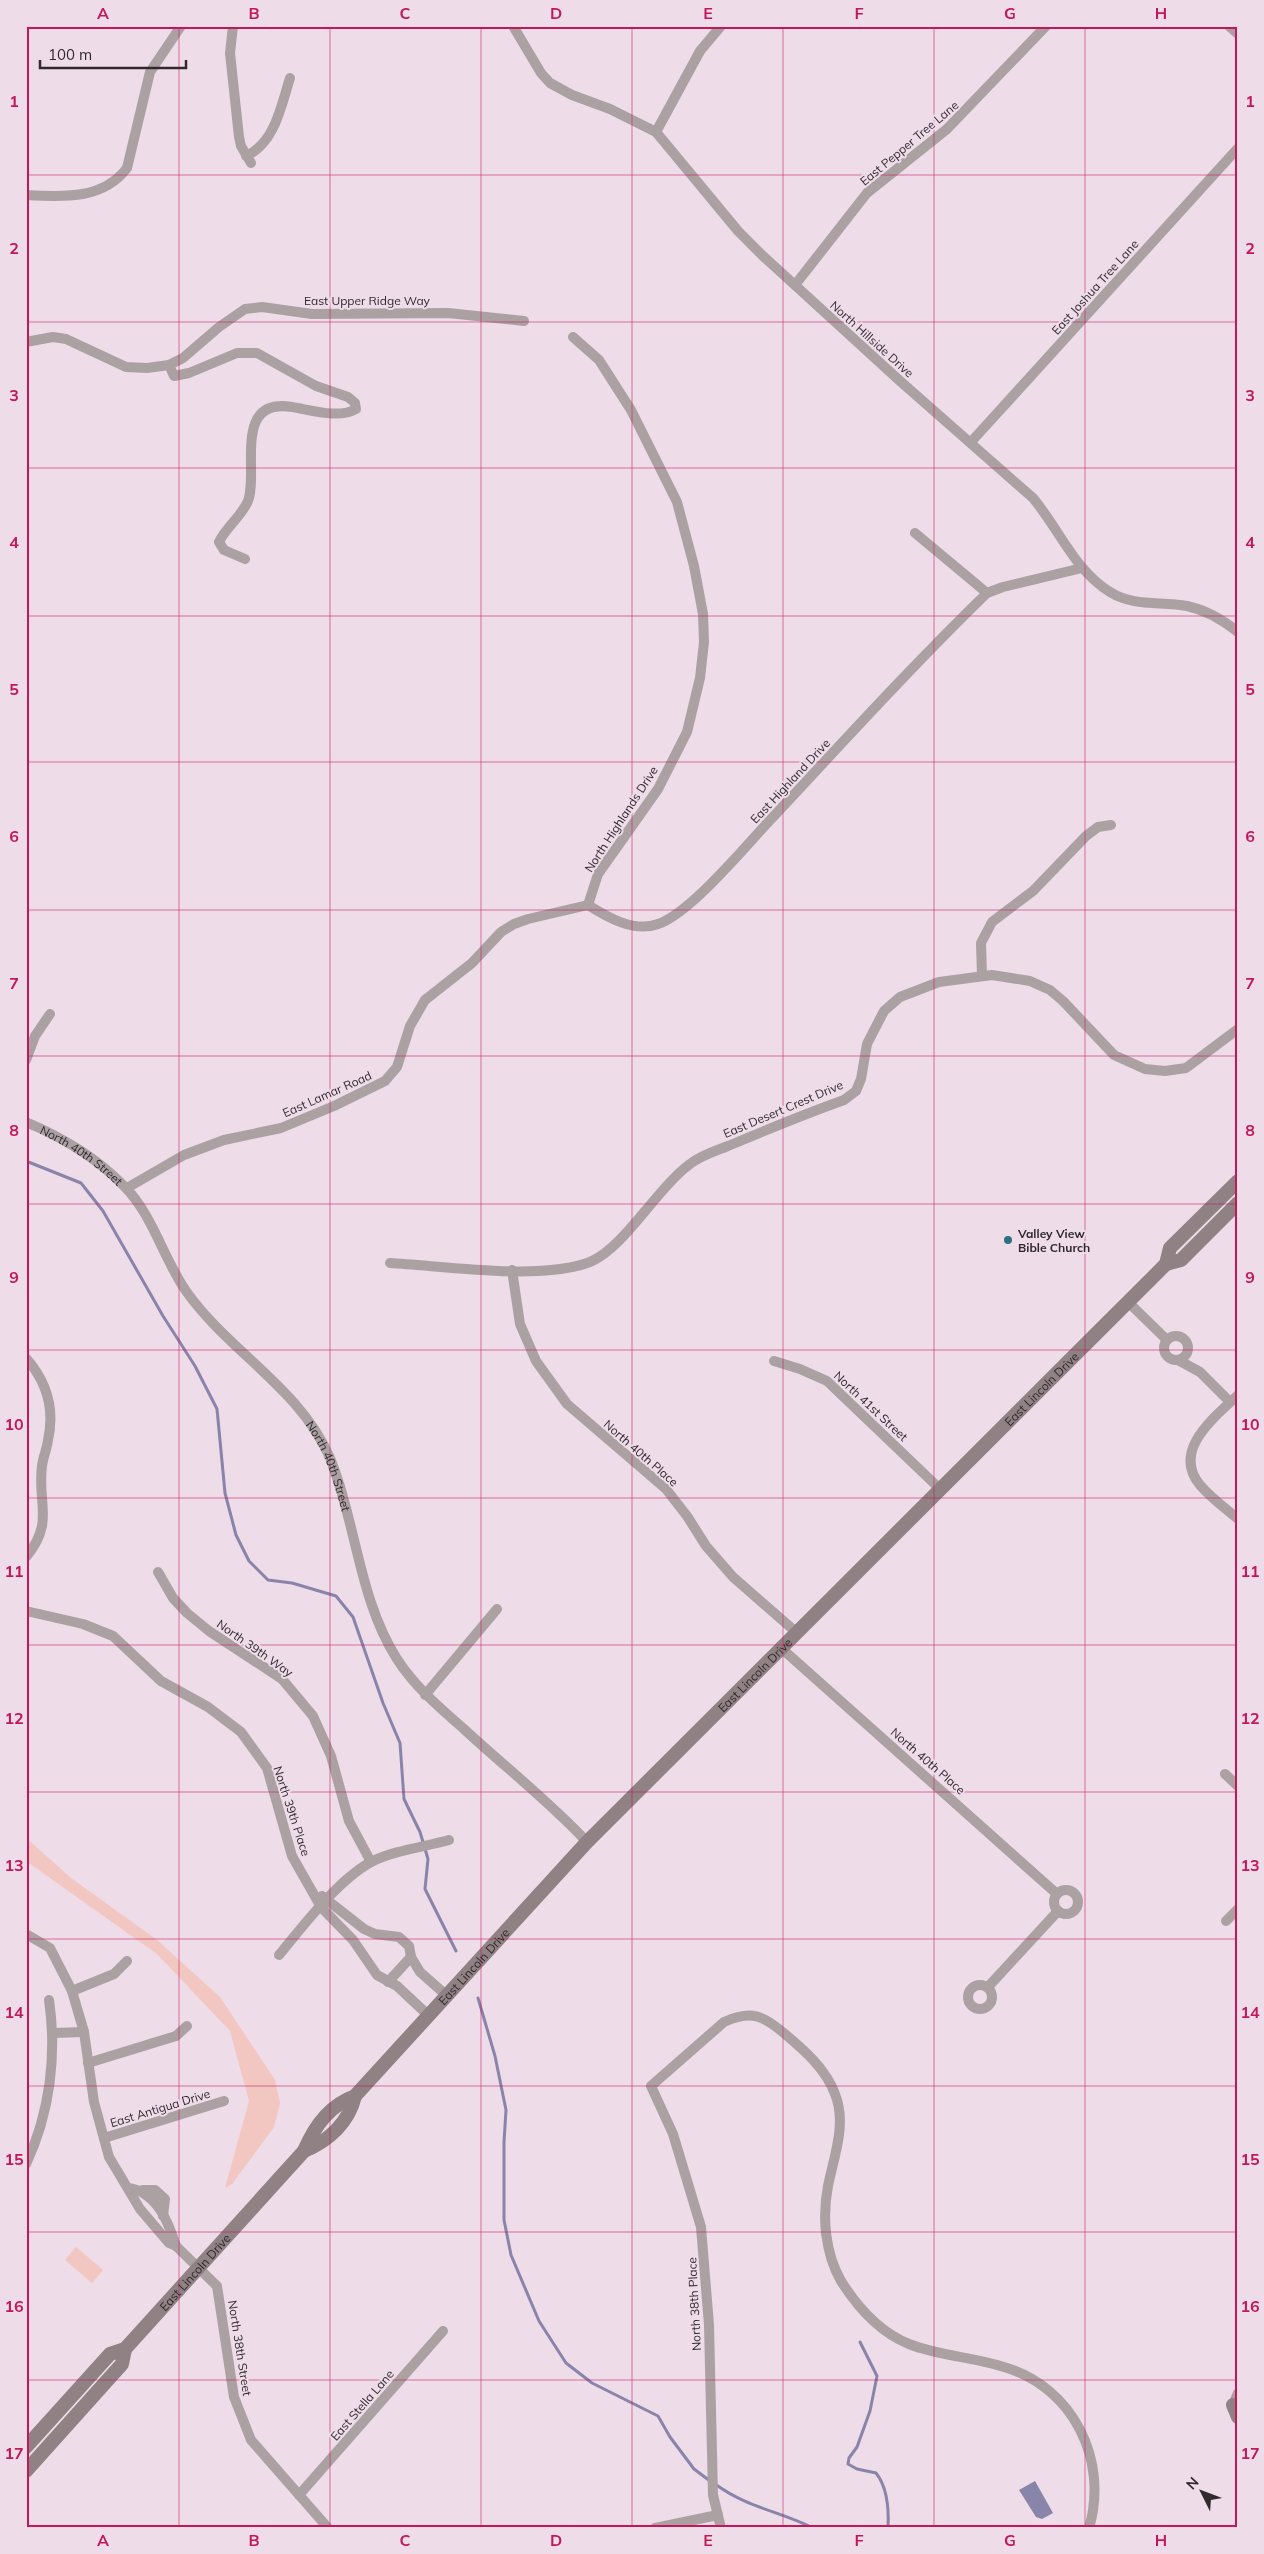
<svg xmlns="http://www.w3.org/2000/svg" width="1264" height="2554" viewBox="0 0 1264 2554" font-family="Mulish,sans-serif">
<rect width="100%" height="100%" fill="#eedce8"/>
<!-- green -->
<g fill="#f2c6c1">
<polygon points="26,1838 71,1878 157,1940 220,1997 275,2080 280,2103 274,2127 232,2184 225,2188 249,2101 230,2031 157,1954 26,1861"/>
<polygon points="76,2247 103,2270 92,2283 65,2260"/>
</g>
<!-- water -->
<polygon fill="#8884aa" points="1035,2481 1053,2513 1042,2519 1036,2517 1019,2490"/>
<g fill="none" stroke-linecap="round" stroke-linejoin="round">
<!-- stream -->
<g stroke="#8884aa" stroke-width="3">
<polyline points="26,1161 81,1183 103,1211 163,1316 195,1366 217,1409 225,1493 236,1535 249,1561 268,1580 292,1583 336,1596 353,1617 383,1703 400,1743 404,1799 420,1832 428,1859 425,1889 456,1951"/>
<polyline points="478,1998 495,2056 506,2110 504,2142 504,2220 511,2255 539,2321 566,2363 592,2383 658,2416 670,2437 694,2469 710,2481"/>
<path d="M 860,2342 L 877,2376 L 870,2411 L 857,2447 L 849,2458 L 848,2464 L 857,2469 L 876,2473 C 888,2488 889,2509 888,2528"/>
<path d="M 715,2484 C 748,2508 779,2511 813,2528"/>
</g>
<!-- street -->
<g stroke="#aba1a3" stroke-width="10">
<polyline points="233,26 230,53 239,137 241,146 251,163"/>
<path d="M 513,26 L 541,73 L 550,83 L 572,95 L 610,109 L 656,132 L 738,231 L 763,256 L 900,381 L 1033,498 C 1059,529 1075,571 1110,592 C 1134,607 1160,601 1187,606 C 1206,610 1223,620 1238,632"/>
<polyline points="1229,26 1238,34"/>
<polyline points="656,132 700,51 721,26"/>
<path d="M 246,156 C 275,143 281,106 290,78"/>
<path d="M 26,195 C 63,197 103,200 127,168 L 150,72 L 181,26"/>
<polyline points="795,285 867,193 947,129 1046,26"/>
<polyline points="573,337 599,360 631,410 677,502 694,566 703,614 704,642 700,678 687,732 658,789 598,874 588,905"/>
<polyline points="26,342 53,337 66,339 126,367 147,368 169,365 183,358 219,327 245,309 262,307 312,314 448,313 524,321"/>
<path d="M 169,365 L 174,376 L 189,373 L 237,353 L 257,353 L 316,386 L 348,397 L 355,403 L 356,409 C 339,419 311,410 292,407 C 232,397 259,472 248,501 C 241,517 226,527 219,542 L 224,550 L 245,559"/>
<polyline points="971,442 1238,148"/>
<polyline points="915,533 987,593 1003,587 1082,568"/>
<path d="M 588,905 C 607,917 634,933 658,924 C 691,913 747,844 773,817 C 844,741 913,665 987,593"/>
<polyline points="982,976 981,943 992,922 1033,891 1086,836 1098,827 1111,825"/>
<polyline points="26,1060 35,1036 50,1014"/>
<path id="s1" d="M 26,1122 C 64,1138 96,1157 124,1186 C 153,1215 163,1258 186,1291 C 229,1352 300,1388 330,1458 C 356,1522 359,1600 397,1659 C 415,1687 440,1708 465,1730 C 505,1767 550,1802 587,1842"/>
<polyline points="127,1188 184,1155 224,1140 281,1128 334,1106 385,1081 397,1067 410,1026 425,1000 472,963 501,932 514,924 528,919 588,905"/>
<path d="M 390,1263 C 445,1266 541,1281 590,1262 C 624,1248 657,1188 690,1164 C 701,1155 715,1151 728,1146 C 766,1130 805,1114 844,1100 L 856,1091 L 861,1079 L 867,1044 L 884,1011 L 900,997 L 939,982 L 992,975 L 1030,981 L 1050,990 L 1063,1001 L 1114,1055 L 1145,1069 L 1165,1071 L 1186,1068 L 1238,1029"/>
<polyline points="512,1270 520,1324 536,1361 567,1404 666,1489 687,1516 706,1546 733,1577 796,1632"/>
<polyline points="1128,1302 1167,1340"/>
<circle cx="1176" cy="1348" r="12"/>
<path d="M 26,1358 C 47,1382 55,1409 48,1440 C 47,1449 43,1457 42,1466 C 37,1504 55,1522 26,1557"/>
<polyline points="1178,1360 1200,1372 1230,1402"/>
<polyline points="774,1361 800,1369 827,1381 940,1489"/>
<path d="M 1238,1395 C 1215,1417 1171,1450 1200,1485 C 1211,1498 1225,1508 1238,1519"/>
<polyline points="158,1572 173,1598 187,1613 209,1631 282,1679 313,1716 331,1756 349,1821 371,1862"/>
<polyline points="26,1611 83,1624 113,1636 161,1681 208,1707 241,1732 267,1768 292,1856 321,1907 353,1940 377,1975 397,1986 428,2015"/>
<polyline points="780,1647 1057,1894"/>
<polyline points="425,1695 497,1609"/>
<polyline points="1225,1774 1238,1786"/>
<circle cx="1066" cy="1902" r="12"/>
<polyline points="322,1896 364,1929 375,1934 399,1937 409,1946 411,1957 420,1972 446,1995"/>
<polyline points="1226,1921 1238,1909"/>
<polyline points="26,1934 50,1948 72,1991 84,2032 94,2102 109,2157 140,2209 169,2243 176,2246 217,2286 234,2397 251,2440 328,2528"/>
<path d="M 279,1955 C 303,1926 338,1880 371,1862 C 395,1850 424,1847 449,1840"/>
<polyline points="388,1982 411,1957"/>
<circle cx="980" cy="1997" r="12"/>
<polyline points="988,1987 1058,1911"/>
<polyline points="72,1991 114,1974 127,1961"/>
<polyline points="54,2033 84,2032"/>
<polyline points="88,2063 176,2036 187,2026"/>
<polyline points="104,2138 224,2101"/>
<path d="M 26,2164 C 50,2113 57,2055 49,2000"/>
<path d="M 129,2188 C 157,2193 168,2221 176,2246"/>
<polyline points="143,2190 155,2190 165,2199 163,2216"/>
<polyline points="1233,2405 1238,2393"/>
<polyline points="299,2495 443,2331"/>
<polyline points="655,2528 718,2515"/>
<path d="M 721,2528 L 713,2495 L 709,2325 L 701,2227 L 673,2134 L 651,2086 L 724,2022 C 751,2010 763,2015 785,2034 C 804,2050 826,2069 835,2094 C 847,2124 834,2156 828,2186 C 822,2217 825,2253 841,2281 C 858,2308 879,2332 909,2344 C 939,2356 973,2357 1004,2367 C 1073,2387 1109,2460 1089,2528"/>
</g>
<!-- secondary -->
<g stroke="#8f8184" stroke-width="14">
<polyline points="1166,1264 1181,1260 1238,1203"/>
<path d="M 304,2151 C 329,2141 349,2122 355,2096"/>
<polyline points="1233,2405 1238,2417"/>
<path id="s2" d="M 26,2447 L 110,2354 L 125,2349 L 304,2151 C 314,2127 330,2105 355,2096 L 587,1842 L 1166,1264 L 1170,1248 L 1238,1181"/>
<polyline points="26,2471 122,2364 125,2349"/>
</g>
</g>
<!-- grid -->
<path fill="none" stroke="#c2185b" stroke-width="1" stroke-opacity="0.55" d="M 179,26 L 179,2528M 330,26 L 330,2528M 481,26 L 481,2528M 632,26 L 632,2528M 783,26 L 783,2528M 934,26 L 934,2528M 1085,26 L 1085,2528M 26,175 L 1238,175M 26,322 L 1238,322M 26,468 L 1238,468M 26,616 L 1238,616M 26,762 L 1238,762M 26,910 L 1238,910M 26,1056 L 1238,1056M 26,1204 L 1238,1204M 26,1350 L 1238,1350M 26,1498 L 1238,1498M 26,1645 L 1238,1645M 26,1792 L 1238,1792M 26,1939 L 1238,1939M 26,2086 L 1238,2086M 26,2232 L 1238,2232M 26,2380 L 1238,2380"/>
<!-- markers -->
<circle fill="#2d7181" stroke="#eedce8" stroke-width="2" cx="1008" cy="1240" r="5"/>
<g text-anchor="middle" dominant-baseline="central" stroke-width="4" stroke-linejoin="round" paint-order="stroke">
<!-- street labels -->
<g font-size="12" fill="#30292e" stroke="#eedce8">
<text transform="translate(909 143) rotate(-40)">East Pepper Tree Lane</text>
<text transform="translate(1095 287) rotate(-48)">East Joshua Tree Lane</text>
<text x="367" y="300">East Upper Ridge Way</text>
<text transform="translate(872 339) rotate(42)">North Hillside Drive</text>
<text transform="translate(790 781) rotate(-47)">East Highland Drive</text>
<text transform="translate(621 819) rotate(-57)">North Highlands Drive</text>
<text transform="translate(327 1094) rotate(-24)">East Lamar Road</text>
<text transform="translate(783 1109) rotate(-23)">East Desert Crest Drive</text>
<text stroke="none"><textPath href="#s1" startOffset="65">North 40th Street</textPath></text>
<text stroke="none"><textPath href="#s2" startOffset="1471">East Lincoln Drive</textPath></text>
<text transform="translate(871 1406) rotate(43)">North 41st Street</text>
<text transform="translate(641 1453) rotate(41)">North 40th Place</text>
<text stroke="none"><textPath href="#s1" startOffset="469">North 40th Street</textPath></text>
<text transform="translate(255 1648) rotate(35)">North 39th Way</text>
<text stroke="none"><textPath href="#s2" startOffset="1066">East Lincoln Drive</textPath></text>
<text transform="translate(928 1761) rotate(41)">North 40th Place</text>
<text transform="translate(292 1811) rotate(72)">North 39th Place</text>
<text stroke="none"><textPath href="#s2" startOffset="661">East Lincoln Drive</textPath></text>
<text transform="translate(160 2108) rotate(-17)">East Antigua Drive</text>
<text stroke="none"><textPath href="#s2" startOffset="245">East Lincoln Drive</textPath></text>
<text transform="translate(694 2304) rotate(-93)">North 38th Place</text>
<text transform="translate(240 2348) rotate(81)">North 38th Street</text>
<text transform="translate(362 2405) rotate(-49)">East Stella Lane</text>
</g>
<!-- poi labels -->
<g font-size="12" font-weight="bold" fill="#30292e" stroke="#eedce8" text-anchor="start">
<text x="1018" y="1233">Valley View<tspan x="1018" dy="14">Bible Church</tspan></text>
</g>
</g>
<!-- border -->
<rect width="1264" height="2554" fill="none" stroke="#eedce8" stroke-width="55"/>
<!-- north arrow -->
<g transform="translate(1202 2492) rotate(312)" stroke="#eedce8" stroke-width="4" paint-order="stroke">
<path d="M0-4L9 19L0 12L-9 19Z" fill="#30292e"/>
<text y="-8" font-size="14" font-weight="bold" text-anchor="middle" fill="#30292e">N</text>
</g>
<!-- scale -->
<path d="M40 60v8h146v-8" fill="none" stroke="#30292e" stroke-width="2.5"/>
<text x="48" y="60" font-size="15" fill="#30292e" stroke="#eedce8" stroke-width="4" paint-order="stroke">100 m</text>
<rect x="28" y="28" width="1208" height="2498" fill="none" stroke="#c2185b" stroke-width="2"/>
<g font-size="16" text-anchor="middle" font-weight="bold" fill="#c2185b">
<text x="103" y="19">A</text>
<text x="254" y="19">B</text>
<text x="405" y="19">C</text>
<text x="556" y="19">D</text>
<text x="708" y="19">E</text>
<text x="859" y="19">F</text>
<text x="1010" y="19">G</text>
<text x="1161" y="19">H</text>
<text x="14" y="107">1</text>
<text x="1250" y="107">1</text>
<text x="14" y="254">2</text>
<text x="1250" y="254">2</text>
<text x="14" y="401">3</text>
<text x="1250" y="401">3</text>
<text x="14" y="548">4</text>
<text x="1250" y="548">4</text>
<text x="14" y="695">5</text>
<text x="1250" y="695">5</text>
<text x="14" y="842">6</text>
<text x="1250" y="842">6</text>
<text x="14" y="989">7</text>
<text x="1250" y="989">7</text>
<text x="14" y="1136">8</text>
<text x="1250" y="1136">8</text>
<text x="14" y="1283">9</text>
<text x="1250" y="1283">9</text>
<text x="14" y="1430">10</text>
<text x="1250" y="1430">10</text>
<text x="14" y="1577">11</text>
<text x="1250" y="1577">11</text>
<text x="14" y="1724">12</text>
<text x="1250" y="1724">12</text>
<text x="14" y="1871">13</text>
<text x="1250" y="1871">13</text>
<text x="14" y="2018">14</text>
<text x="1250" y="2018">14</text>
<text x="14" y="2165">15</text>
<text x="1250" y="2165">15</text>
<text x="14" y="2312">16</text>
<text x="1250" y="2312">16</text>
<text x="14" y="2459">17</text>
<text x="1250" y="2459">17</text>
<text x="103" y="2546">A</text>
<text x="254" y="2546">B</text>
<text x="405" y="2546">C</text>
<text x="556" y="2546">D</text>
<text x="708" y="2546">E</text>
<text x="859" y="2546">F</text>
<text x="1010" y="2546">G</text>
<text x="1161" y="2546">H</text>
</g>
</svg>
